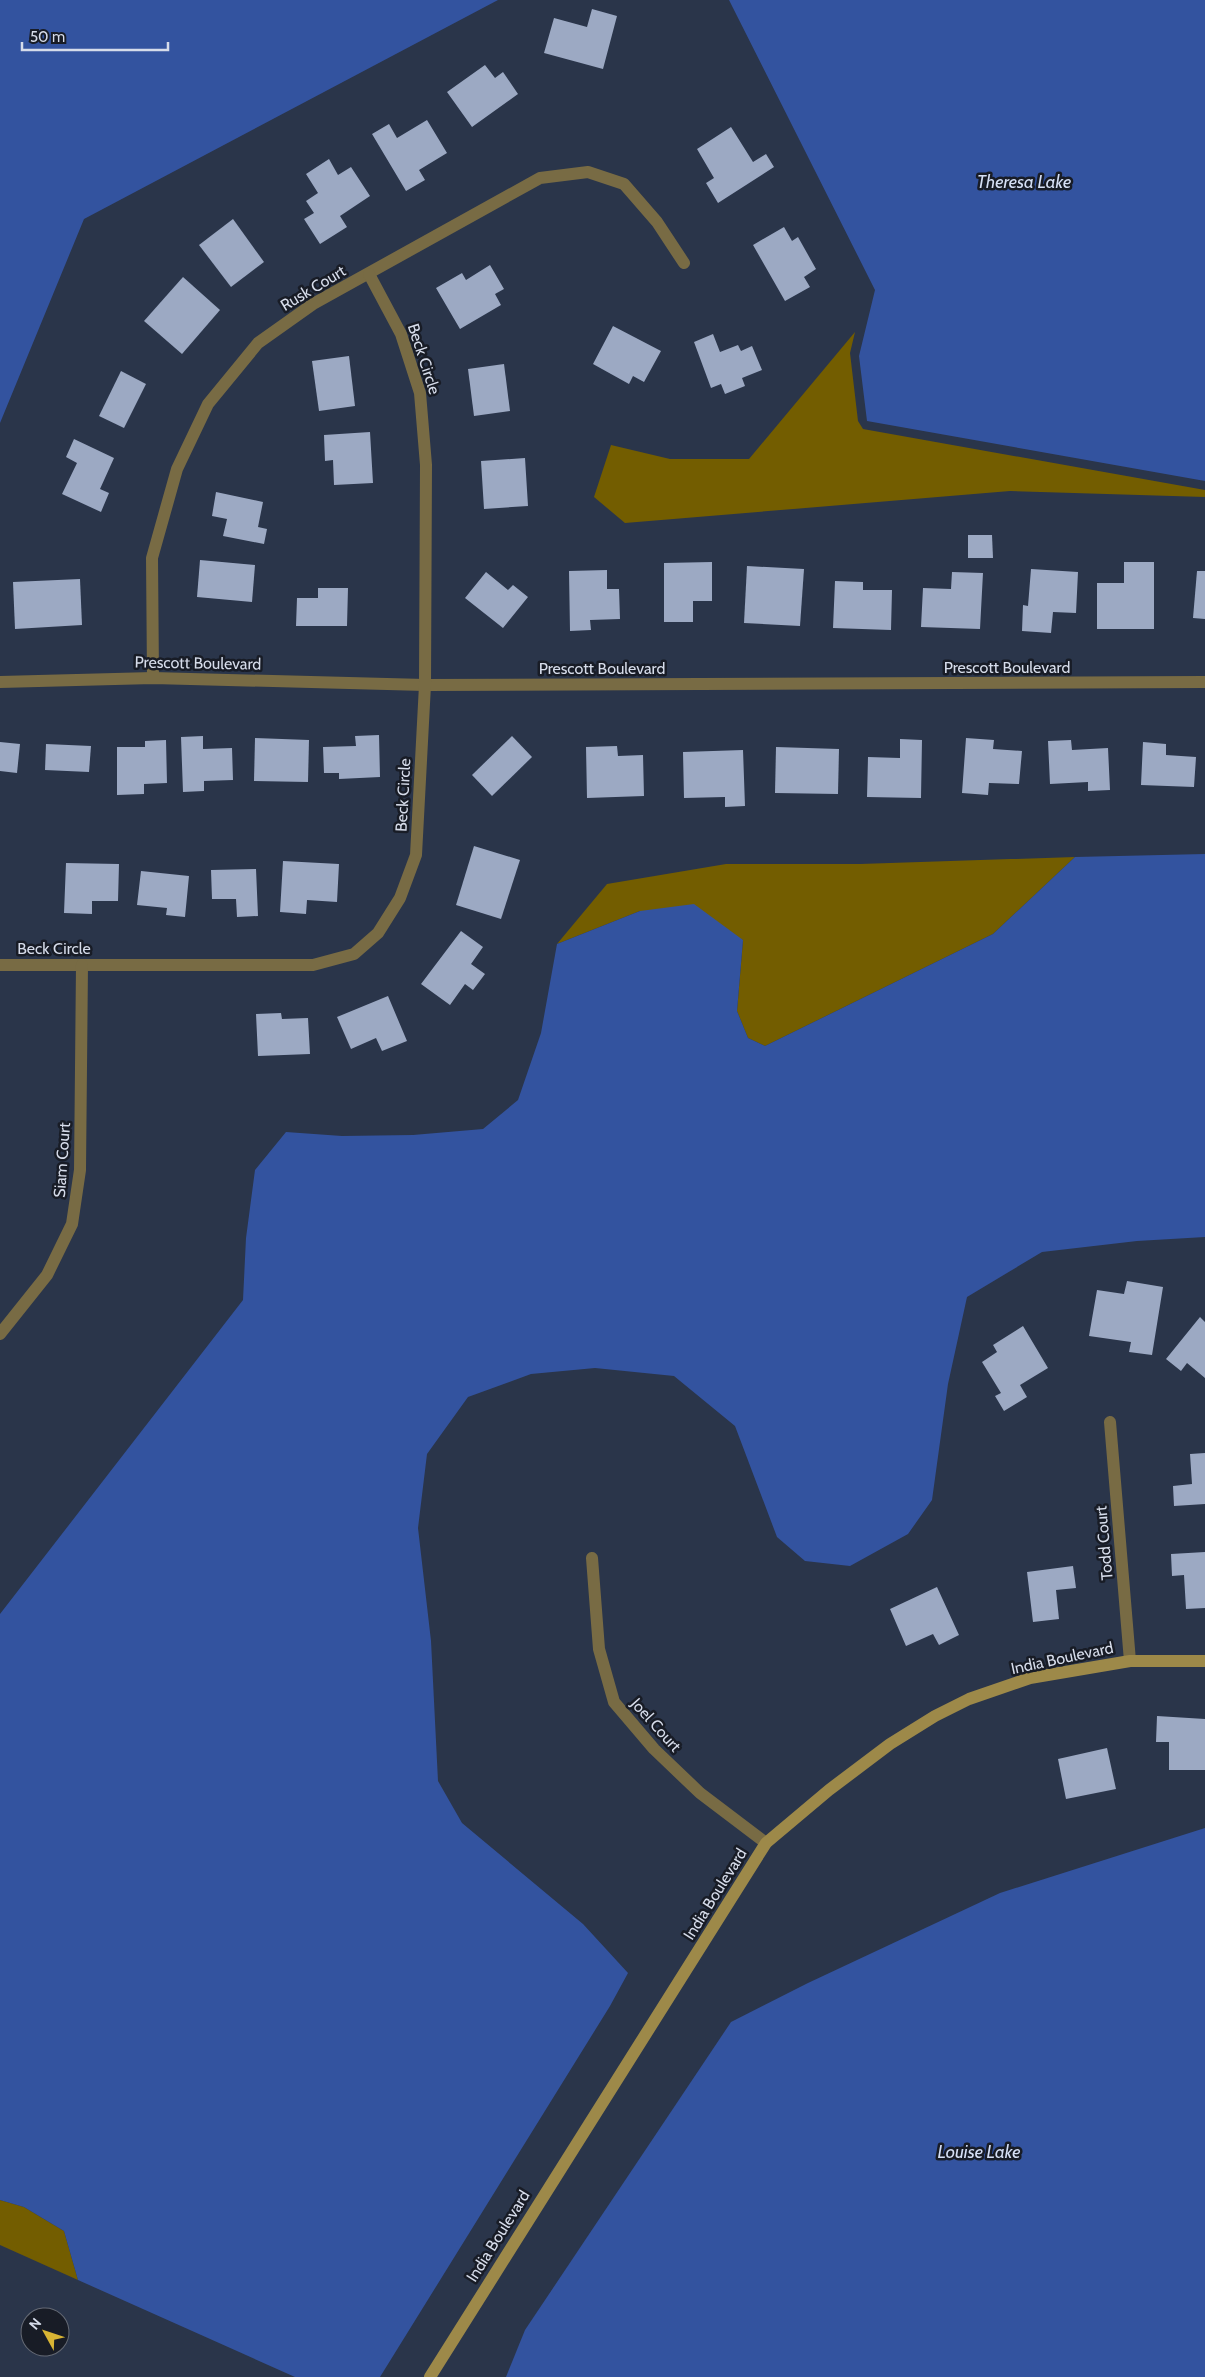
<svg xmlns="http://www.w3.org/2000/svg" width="1205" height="2377" viewBox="0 0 1205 2377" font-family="Cabin,sans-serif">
<rect width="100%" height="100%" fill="#2a354a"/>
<!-- green -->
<g fill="#735d00">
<polygon points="855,332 850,353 858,421 863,429 1205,490 1205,497 1010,491 625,523 594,497 611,445 670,459 749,459"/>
<polygon points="1075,857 993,934 765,1046 748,1038 737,1011 743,940 640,911 557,944 607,884 726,864 860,864"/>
<polygon points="0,2200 24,2207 64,2231 78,2280 0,2245"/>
</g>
<!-- water -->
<g fill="#33539f">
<polygon points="0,0 498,0 84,219 0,423"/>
<polygon points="729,0 1205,0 1205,481 867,421 859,356 875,290"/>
<polygon points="1205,854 1205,1237 1137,1241 1042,1252 967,1297 948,1384 932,1500 908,1534 850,1566 805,1561 777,1537 735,1426 674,1376 595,1368 531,1374 468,1397 427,1454 418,1528 431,1641 438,1781 462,1823 583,1924 628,1973 610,2006 380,2377 295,2377 78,2280 64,2231 24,2207 0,2200 0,1614 243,1300 246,1238 255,1170 286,1132 342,1136 413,1135 483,1129 518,1100 541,1033 557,944 640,911 694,904 743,940 737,1011 748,1038 765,1046 993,934 1075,857"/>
<polygon points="1205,1828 1205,2377 506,2377 525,2330 731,2022 808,1983 1000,1893"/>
</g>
<!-- building -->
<g fill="#9ca9c3">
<polygon points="592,9 617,16 603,69 544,53 554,18 587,27"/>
<polygon points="485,65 495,78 503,72 518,94 472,127 447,92"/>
<polygon points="427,120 447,153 419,170 425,180 406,191 372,134 389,124 397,138"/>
<polygon points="731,127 753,162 766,154 774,167 718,203 706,183 714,178 697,149"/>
<polygon points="329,159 338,175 351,167 370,196 340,216 347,227 320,244 304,219 314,213 306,201 318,193 306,174"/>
<polygon points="233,219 264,262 231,287 199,245"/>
<polygon points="784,227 792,241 798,237 816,269 804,277 810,287 785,301 753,245"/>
<polygon points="490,265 504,289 495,294 501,305 460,329 436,288 462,273 466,280"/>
<polygon points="183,277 220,310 182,354 144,321"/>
<polygon points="613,326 661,351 644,382 633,376 629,384 593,364"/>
<polygon points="713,334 720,352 738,345 741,351 752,346 762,370 742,378 745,386 725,394 721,384 711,388 694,342"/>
<polygon points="349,356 355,406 319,411 312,361"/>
<polygon points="504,364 510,411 474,416 468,369"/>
<polygon points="121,371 146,384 124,428 99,416"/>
<polygon points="370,432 373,483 334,485 333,460 325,461 324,435"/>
<polygon points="74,439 114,458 100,489 109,493 101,512 62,494 77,463 66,457"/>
<polygon points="525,458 528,506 484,509 481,461"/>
<polygon points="216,492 263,502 258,527 267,529 264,544 223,536 227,519 212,516"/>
<polygon points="968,535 992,535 993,558 968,558"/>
<polygon points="200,560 255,565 252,602 197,597"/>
<polygon points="712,562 712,601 693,601 693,622 664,622 664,563"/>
<polygon points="1124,562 1154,562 1154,629 1097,629 1097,583 1124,583"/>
<polygon points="747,566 804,569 800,626 744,623"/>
<polygon points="1031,569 1078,572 1076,613 1053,612 1051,633 1022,631 1023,605 1028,606"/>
<polygon points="607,570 607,589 619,589 620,619 590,620 591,630 570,631 569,571"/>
<polygon points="1197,571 1205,571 1205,619 1193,618"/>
<polygon points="486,572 508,590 513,585 528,597 503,628 465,598"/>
<polygon points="952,572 983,573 980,629 921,627 923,588 951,589"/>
<polygon points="80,579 82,625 15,629 13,582"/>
<polygon points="835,581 863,582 863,590 892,590 891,630 833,628"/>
<polygon points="318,588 348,588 347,626 296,626 297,598 318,598"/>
<polygon points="379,735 380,777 339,779 339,773 324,773 323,747 356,746 355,736"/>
<polygon points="203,736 203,749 232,748 233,780 204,781 204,791 183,792 181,737"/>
<polygon points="512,736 532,757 492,796 472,775"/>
<polygon points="255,738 309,740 308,782 254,781"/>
<polygon points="966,738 994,740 993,749 1022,751 1019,784 989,783 988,795 962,793"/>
<polygon points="900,739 922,740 921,798 867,797 868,757 900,758"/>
<polygon points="166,740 167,783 144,784 144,794 117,795 117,747 145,747 145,741"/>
<polygon points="1071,740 1072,750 1108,748 1110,790 1088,791 1088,782 1050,784 1048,741"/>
<polygon points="0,742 20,744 17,773 0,771"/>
<polygon points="1143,742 1166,744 1166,755 1196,757 1194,787 1141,785"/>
<polygon points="46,744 91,746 89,772 45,770"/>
<polygon points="617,746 618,756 643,755 644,796 587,798 586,747"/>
<polygon points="776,747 839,749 838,794 775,793"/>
<polygon points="743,750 745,806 725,807 725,797 684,798 683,752"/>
<polygon points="474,846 520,860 501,919 456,905"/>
<polygon points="283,861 339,864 337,902 307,900 306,914 280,912"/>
<polygon points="66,863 119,864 118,901 92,901 92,914 64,913"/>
<polygon points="256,869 258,916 237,917 236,899 212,899 211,870"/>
<polygon points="141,871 189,876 185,917 166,915 167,908 137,905"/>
<polygon points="461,931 483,947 471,964 485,974 473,990 465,984 450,1005 421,984"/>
<polygon points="388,996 407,1041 382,1051 376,1038 351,1049 337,1017"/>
<polygon points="281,1013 282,1019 308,1018 310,1054 258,1056 256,1014"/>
<polygon points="1127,1281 1163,1287 1152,1355 1129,1352 1131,1342 1089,1336 1097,1290 1124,1294"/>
<polygon points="1200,1317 1205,1322 1205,1378 1187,1363 1181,1371 1166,1359"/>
<polygon points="1023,1326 1048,1368 1020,1385 1027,1397 1004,1411 995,1396 1001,1393 982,1362 997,1352 993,1345"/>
<polygon points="1205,1453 1205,1504 1174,1506 1173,1486 1192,1484 1190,1454"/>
<polygon points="1205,1552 1205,1608 1186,1609 1184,1575 1172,1576 1171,1554"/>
<polygon points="1073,1566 1076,1588 1056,1590 1059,1619 1033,1622 1027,1572"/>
<polygon points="937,1587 959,1635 939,1645 933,1634 906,1646 890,1609"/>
<polygon points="1157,1716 1205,1719 1205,1770 1169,1770 1169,1742 1156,1742"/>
<polygon points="1107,1748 1116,1789 1066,1799 1058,1759"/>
</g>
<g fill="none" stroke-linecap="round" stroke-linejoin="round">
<!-- street -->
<g stroke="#786b44" stroke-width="12">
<polyline points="153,678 152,558 177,469 208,404 258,343 313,304 540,178 588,172 624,184 657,222 684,263"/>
<polyline points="0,682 153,678 425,685 1205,682"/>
<polyline points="0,965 313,965 354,954 378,933 400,898 416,855 425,685 426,465 420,393 401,334 369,274"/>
<polyline points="0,1334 47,1275 72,1224 80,1170 82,965"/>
<polyline points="1110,1422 1130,1661"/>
<polyline points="592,1558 599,1649 614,1702 654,1749 700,1793 766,1843"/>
</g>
<!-- secondary -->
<polyline stroke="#9d8949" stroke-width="12" points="430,2377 766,1843 829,1790 890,1744 935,1716 969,1699 1030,1678 1130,1661 1205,1661"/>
</g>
<g text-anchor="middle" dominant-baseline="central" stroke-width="5" stroke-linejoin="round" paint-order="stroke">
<!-- street labels -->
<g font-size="16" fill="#d6dcea" stroke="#181c26">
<text transform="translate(313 288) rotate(-31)">Rusk Court</text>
<text transform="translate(424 359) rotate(72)">Beck Circle</text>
<text transform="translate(198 663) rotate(1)">Prescott Boulevard</text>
<text x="1007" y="667">Prescott Boulevard</text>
<text x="602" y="668">Prescott Boulevard</text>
<text transform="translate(403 795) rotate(-87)">Beck Circle</text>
<text x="54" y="948">Beck Circle</text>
<text transform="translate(62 1160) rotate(-86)">Siam Court</text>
<text transform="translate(1104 1543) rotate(-95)">Todd Court</text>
<text transform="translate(1062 1658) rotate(-12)">India Boulevard</text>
<text transform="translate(656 1725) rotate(48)">Joel Court</text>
<text transform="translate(715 1894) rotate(-58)">India Boulevard</text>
<text transform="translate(498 2236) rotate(-58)">India Boulevard</text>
</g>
<!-- water labels -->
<g font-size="18" font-style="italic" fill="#d5dff5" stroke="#181c26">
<text x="1024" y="182">Theresa Lake</text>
<text x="979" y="2152">Louise Lake</text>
</g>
</g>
<!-- north arrow -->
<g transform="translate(45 2332) rotate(310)"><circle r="24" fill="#181c26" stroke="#646974"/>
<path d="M0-4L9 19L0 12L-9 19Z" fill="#d8b434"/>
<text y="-8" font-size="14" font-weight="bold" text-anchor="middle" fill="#d6dcea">N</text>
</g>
<!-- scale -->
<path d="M22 42v8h146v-8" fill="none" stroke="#d6dcea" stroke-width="2.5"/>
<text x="30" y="42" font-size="15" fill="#d6dcea" stroke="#181c26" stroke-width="4" paint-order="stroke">50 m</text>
</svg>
